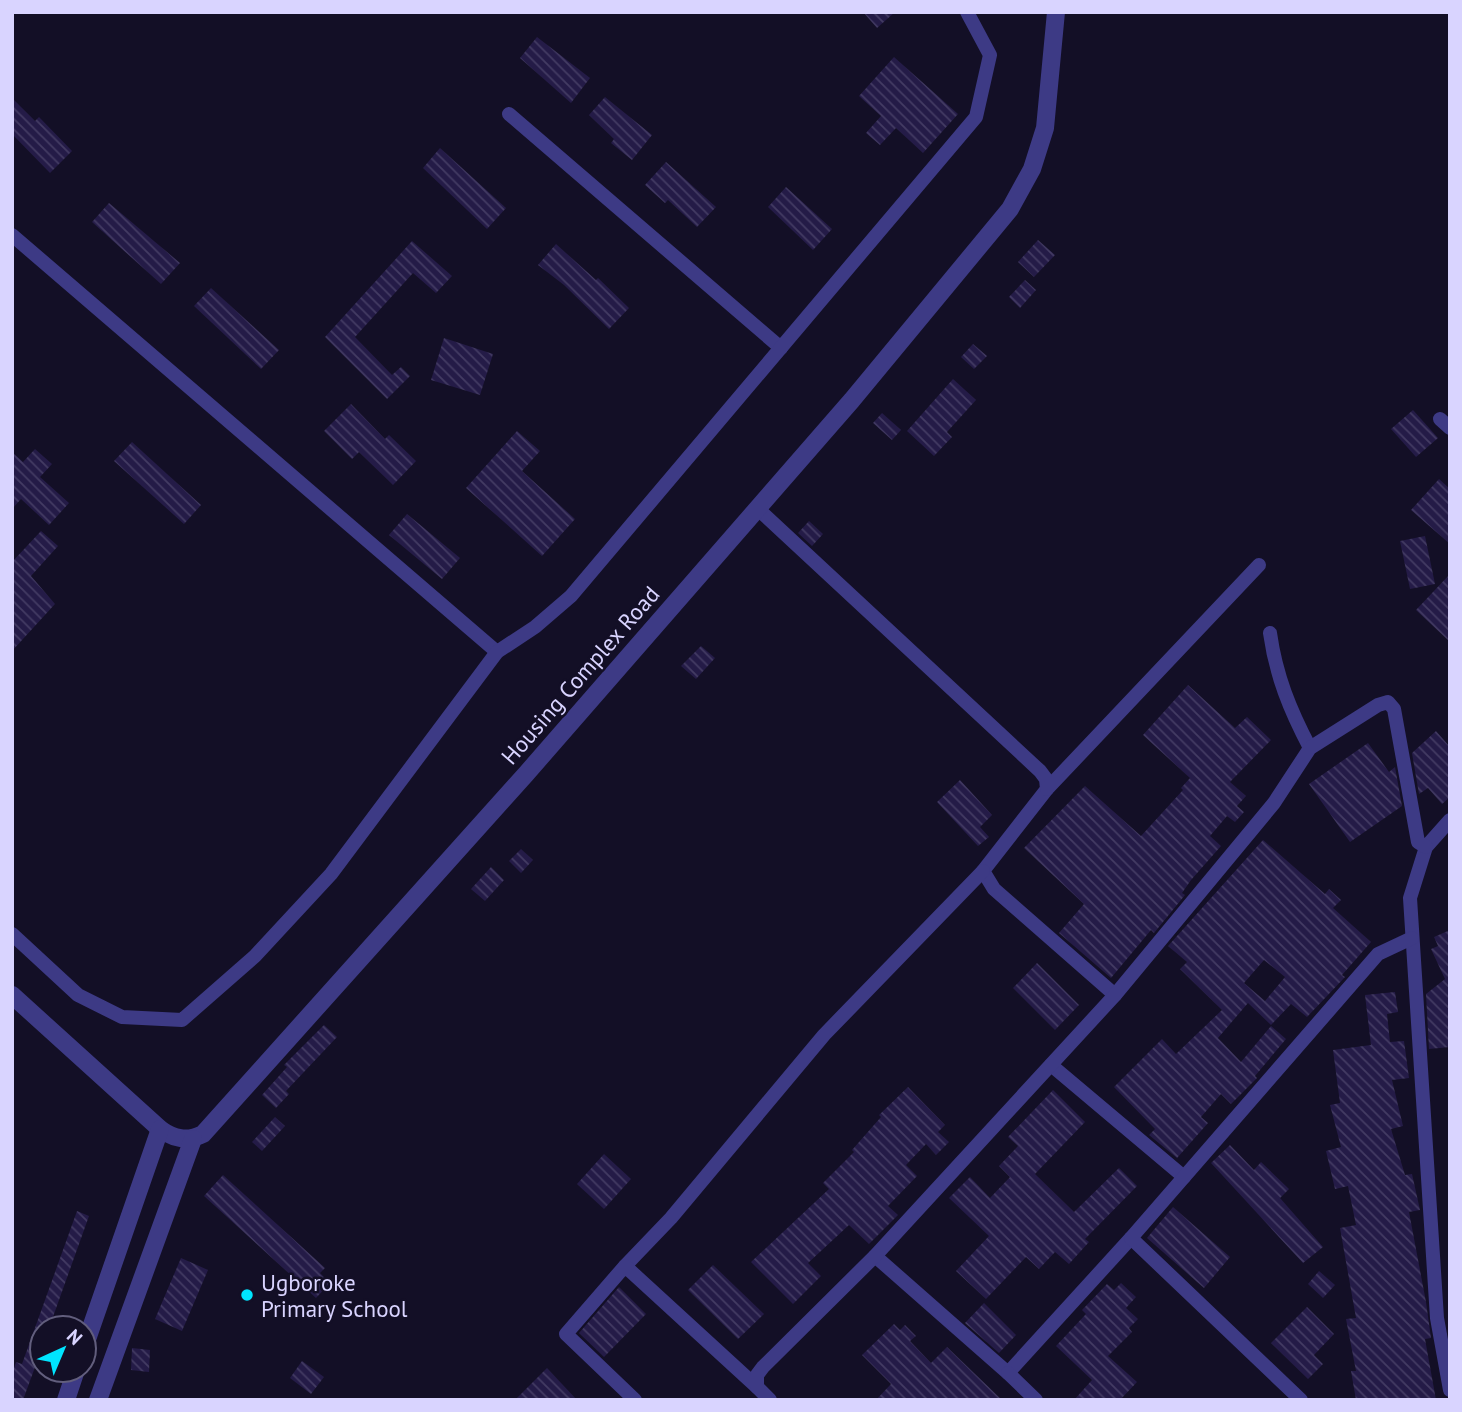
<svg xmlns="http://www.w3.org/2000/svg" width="1462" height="1412" viewBox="0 0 1462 1412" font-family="'PT Sans',sans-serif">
<defs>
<pattern id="building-back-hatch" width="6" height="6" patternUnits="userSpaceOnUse" patternTransform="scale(1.75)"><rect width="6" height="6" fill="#241b47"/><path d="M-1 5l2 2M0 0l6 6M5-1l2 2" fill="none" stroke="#433b63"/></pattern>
</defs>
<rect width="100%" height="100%" fill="#130f26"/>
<!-- building -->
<g fill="url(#building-back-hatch)" fill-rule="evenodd">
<polygon points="863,12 895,12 877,28"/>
<polygon points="537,37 590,78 571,103 520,58"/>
<polygon points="894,57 958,114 923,153 896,128 880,145 866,133 881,116 859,96"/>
<polygon points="605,97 652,135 632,160 611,143 614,139 589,115"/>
<polygon points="12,98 35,121 39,117 72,151 50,173 12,134"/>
<polygon points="440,148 506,208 487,229 423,168"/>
<polygon points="666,162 716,207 697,227 668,200 665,203 645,185"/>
<polygon points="786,187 832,229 813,250 768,207"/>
<polygon points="109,203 180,263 161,284 92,222"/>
<polygon points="1038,240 1055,255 1034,277 1018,262"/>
<polygon points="412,241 452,276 436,293 413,273 355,337 392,375 401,367 410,376 387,399 325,337"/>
<polygon points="556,244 596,280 598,278 629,308 609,329 564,285 538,265"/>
<polygon points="1025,280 1036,290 1020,308 1009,297"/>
<polygon points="211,288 279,350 261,369 194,306"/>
<polygon points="444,338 493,354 480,395 431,380"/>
<polygon points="973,344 987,356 974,369 961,357"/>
<polygon points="953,379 976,400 947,432 952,437 934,456 907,431"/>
<polygon points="351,404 385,439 389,435 416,461 393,485 359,452 352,459 324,431"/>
<polygon points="1413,410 1438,438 1416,457 1391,429"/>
<polygon points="882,413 901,430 892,440 873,423"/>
<polygon points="517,431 540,451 522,471 575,519 542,556 466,488"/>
<polygon points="132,442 201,505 184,524 114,461"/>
<polygon points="35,449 52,464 40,477 69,503 49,525 21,499 12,509 12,452 23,462"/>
<polygon points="1439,479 1450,489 1450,544 1411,510"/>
<polygon points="407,514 460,558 442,579 389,535"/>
<polygon points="809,521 823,534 812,546 798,533"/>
<polygon points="41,531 58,546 31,576 55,604 12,651 12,562"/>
<polygon points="1425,536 1435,584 1410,589 1400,541"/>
<polygon points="1450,574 1450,642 1416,610"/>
<polygon points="701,646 715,658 696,679 681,666"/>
<polygon points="1188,685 1235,728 1247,717 1271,740 1230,782 1246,796 1237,806 1244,812 1235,822 1227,816 1210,836 1221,846 1191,880 1182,893 1185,895 1154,933 1151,930 1111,978 1059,933 1084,904 1024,848 1085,786 1141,836 1183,790 1181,788 1190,778 1143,735"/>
<polygon points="1436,731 1450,747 1450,797 1442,804 1428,788 1419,794 1412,753"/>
<polygon points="1368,743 1389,772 1395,767 1402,806 1350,842 1309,784"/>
<polygon points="960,780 992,815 980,827 989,837 978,846 937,802"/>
<path d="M 1263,840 L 1325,894 L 1329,889 L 1341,900 L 1333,908 L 1371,942 L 1342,975 L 1345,977 L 1307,1017 L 1291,1004 L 1271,1025 L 1248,1003 L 1218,1038 L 1241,1062 L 1271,1026 L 1286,1039 L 1255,1076 L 1257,1078 L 1231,1104 L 1221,1094 L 1201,1117 L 1208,1123 L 1177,1158 L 1149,1135 L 1155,1129 L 1114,1087 L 1162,1039 L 1176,1054 L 1222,1010 L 1180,969 L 1187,962 L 1168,946 ZM 1264,960 L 1285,977 L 1265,1001 L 1244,983 Z"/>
<polygon points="521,849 533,860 521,873 509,861"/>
<polygon points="491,867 504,880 485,901 471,889"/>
<polygon points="1450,930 1450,1047 1429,1049 1426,994 1445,979 1431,949 1438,946 1434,937"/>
<polygon points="1037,963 1079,1005 1055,1030 1013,988"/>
<polygon points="1395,992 1398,1012 1387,1014 1390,1042 1404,1041 1409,1078 1392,1080 1403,1126 1391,1129 1405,1175 1412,1174 1420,1210 1409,1212 1426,1302 1431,1338 1425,1339 1436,1400 1356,1400 1351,1371 1356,1371 1346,1319 1356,1318 1340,1228 1356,1225 1348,1186 1335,1189 1326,1151 1341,1147 1330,1105 1340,1103 1333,1050 1371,1045 1365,995"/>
<polygon points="324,1025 337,1037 286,1091 289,1094 276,1108 262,1095 287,1067 284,1065"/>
<polygon points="908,1087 945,1125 938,1132 949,1142 936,1155 926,1144 906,1165 917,1176 888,1206 898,1215 869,1244 849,1225 808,1263 821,1276 793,1304 751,1262 829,1189 823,1183 854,1152 852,1150 881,1117 879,1115"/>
<polygon points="1053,1090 1085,1122 1035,1174 1074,1212 1119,1168 1137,1186 1085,1239 1089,1242 1069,1264 1055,1252 1039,1269 1026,1257 986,1299 956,1271 989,1236 949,1198 970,1177 990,1198 1010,1177 999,1166 1018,1146 1008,1137"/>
<polygon points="275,1117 285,1126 262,1151 252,1142"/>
<polygon points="1230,1145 1254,1170 1261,1162 1289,1189 1280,1198 1323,1247 1303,1263 1211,1163"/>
<polygon points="604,1154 631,1179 604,1209 577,1184"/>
<polygon points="223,1175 325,1268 320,1273 330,1283 316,1298 204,1196"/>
<polygon points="1173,1207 1230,1257 1204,1288 1147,1238"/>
<polygon points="77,1211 89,1216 49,1328 42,1328 42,1348 23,1400 12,1400 12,1374 16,1362 22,1364"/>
<polygon points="181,1258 208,1270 182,1331 155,1319"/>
<polygon points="713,1265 764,1314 738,1339 688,1290"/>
<polygon points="1319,1271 1335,1285 1323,1298 1308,1284"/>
<polygon points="1121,1283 1136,1297 1126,1308 1138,1319 1129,1328 1132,1332 1108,1356 1137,1382 1120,1400 1074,1400 1092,1380 1056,1346 1086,1314 1082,1310 1107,1284 1114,1290"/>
<polygon points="619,1287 646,1314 604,1357 579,1333"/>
<polygon points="984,1303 1016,1335 999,1353 965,1323"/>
<polygon points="1307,1307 1334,1334 1314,1355 1323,1364 1308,1379 1271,1343"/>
<polygon points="894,1324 900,1330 905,1325 916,1336 910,1341 931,1363 947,1347 1002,1400 876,1400 891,1384 862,1355"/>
<polygon points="132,1348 150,1350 149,1372 131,1370"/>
<polygon points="302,1361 324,1377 311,1394 290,1378"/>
<polygon points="547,1368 577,1400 515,1400"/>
</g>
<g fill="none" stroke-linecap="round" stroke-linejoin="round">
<!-- minor -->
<g stroke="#3d3a85" stroke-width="14">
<polyline points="509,114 781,348"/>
<polyline points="12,235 497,652"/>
<polyline points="1440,419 1450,428"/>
<polyline points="757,508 1040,771 1046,779 1047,789 983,871 994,889 1115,995"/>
<path d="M 1270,633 C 1276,676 1290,710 1310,748"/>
<polyline points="1047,789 1259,565"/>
<polyline points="1450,820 1426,847 1410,898 1437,1318 1450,1390"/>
<polyline points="12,934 78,995 122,1017 182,1020 255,956 331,874 497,652 535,627 571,596 976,117 990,55 967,12"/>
<polyline points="1051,1065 1184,1177"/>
<polyline points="875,1256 1008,1373 1131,1238"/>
<polyline points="625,1266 671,1218 824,1035 983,871"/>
<polyline points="1008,1373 1036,1400"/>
<polyline points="635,1400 566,1334 625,1266 757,1387"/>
<polyline points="770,1400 757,1387 757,1375 763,1367 875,1256 1115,995 1274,803 1310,748 1378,705 1388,702 1394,709 1418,842 1426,847"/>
<polyline points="1301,1400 1131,1238 1378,954 1412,938"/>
</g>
<!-- tertiary -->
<g stroke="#3d3a85" stroke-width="18">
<path d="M 12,995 L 160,1129 C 174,1139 187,1142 203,1134 L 526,774 L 852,400 L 1010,209 L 1032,169 L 1045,128 L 1056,12"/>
<polyline points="84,1348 160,1129"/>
<polyline points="66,1400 76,1370"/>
<polyline points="98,1400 193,1139"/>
</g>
</g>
<!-- markers -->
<circle fill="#00e5ff" stroke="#130f26" stroke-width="2.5" cx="247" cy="1295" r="7"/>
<g text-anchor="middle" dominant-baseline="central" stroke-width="5" stroke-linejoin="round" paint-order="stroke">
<!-- street labels -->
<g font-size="23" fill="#d9d4ff" stroke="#130f26">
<text transform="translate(580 675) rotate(-49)">Housing Complex Road</text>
</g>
<!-- poi labels -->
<g font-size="23" fill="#d9d4ff" stroke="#130f26" text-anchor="start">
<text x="261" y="1282">Ugboroke<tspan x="261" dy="26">Primary School</tspan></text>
</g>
</g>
<!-- border -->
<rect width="1462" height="1412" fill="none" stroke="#d9d4ff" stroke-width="28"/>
<!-- north arrow -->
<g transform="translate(63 1349) rotate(44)"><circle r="33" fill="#130f26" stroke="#625e7d" stroke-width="2"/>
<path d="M0-5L12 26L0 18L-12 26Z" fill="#00e5ff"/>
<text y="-10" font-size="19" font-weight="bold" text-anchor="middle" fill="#d9d4ff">N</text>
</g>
</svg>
